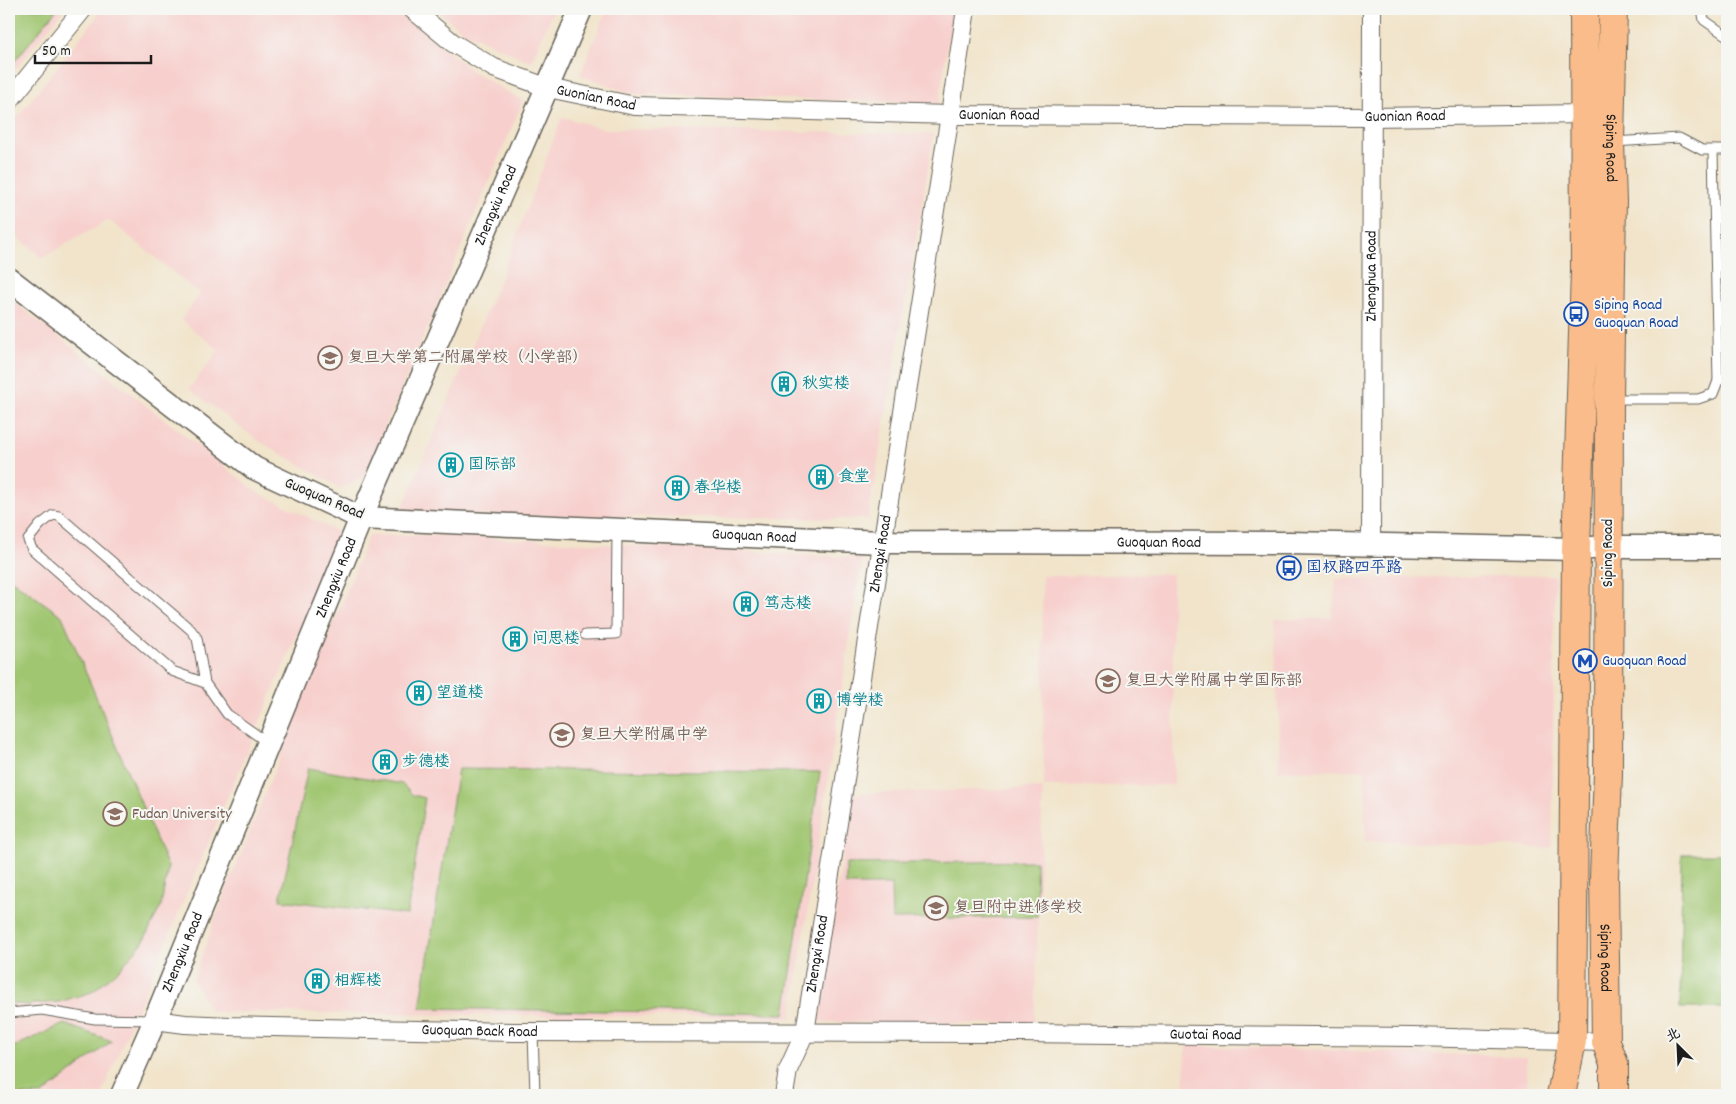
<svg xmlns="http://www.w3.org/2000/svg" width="1736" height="1104" viewBox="0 0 1736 1104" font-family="Dekko,'LXGW WenKai TC',sans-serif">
<rect width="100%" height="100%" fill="#f6f6f2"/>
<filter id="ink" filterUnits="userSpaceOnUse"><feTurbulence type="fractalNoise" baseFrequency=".02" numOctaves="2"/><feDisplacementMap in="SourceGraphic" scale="10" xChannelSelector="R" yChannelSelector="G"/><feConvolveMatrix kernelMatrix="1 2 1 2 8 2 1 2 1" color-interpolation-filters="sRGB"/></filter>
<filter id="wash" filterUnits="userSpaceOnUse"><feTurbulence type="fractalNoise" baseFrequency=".0096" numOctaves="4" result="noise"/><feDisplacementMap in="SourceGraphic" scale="20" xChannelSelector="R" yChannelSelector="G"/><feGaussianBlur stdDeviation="1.12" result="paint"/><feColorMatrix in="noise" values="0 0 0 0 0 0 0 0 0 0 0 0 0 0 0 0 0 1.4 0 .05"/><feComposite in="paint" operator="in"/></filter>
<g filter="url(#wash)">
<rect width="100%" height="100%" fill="#f1e4ca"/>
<!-- built -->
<g fill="#f7d0cd">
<polygon points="9,9 64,9 9,77"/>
<polygon points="103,9 393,9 472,71 523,101 364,477 341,488 259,441 189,389 219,350 181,320 200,294 109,220 42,258 9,230 9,128"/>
<polygon points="435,9 554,9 531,62 464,32"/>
<polygon points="607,9 953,9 939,103 633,94 580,75"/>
<polygon points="562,117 605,129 934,134 868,519 400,514 497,287"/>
<polygon points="9,298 257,492 340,533 101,1095 9,1095"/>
<polygon points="369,535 457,536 862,558 791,1018 211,1012 193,980 218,911"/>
<polygon points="1172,574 1174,785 1044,787 1042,576"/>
<polygon points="1555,575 1552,848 1365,841 1365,770 1278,771 1278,714 1275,620 1332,618 1336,579"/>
<polygon points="1043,788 1034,1024 815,1022 853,794"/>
<polygon points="1186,1045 1527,1057 1528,1095 1184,1095"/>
</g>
<!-- green -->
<g fill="#a0c671" stroke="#5e7146">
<polygon points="9,9 57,9 9,68"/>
<polygon points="9,578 62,616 168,867 161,906 143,942 120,969 92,992 59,1002 25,1005 9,1003"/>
<polygon points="308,768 402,784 413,795 425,798 407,915 280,900"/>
<polygon points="458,769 820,772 785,1014 420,1008"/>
<polygon points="1682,854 1727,854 1727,1008 1680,1008"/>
<polygon points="1036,861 1037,917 892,919 891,885 846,885 846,864"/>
<polygon points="64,1024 112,1041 42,1095 9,1095 9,1049"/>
</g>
</g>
<g filter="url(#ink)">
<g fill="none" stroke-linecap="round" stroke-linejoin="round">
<!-- service casing -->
<g stroke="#676259" stroke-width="11">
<g id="service">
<polyline points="1702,9 1704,20 1727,36"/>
<polyline points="1613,142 1679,138 1702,150 1727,150"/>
<polyline points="1713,150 1718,381"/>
<polyline points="1717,317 1727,316"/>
<polyline points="1611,399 1698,399 1713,394 1718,381 1727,377"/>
<polyline points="585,635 616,634 617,530"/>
<polyline points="205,683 172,671 32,549 28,540 40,525 53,515 59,516 191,630 197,638 205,683 227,714 268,743"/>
<polyline points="9,1013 42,1010 95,1019 155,1020"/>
<polyline points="533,1032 535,1095"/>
</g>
</g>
<!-- minor casing -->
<g stroke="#676259" stroke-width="20">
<g id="minor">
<path id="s1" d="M 412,9 L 453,43 L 494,68 L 548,88 L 635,106 L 950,115 L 1371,117 L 1584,114 L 1593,113"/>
<polyline points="9,101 83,9"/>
<path id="s2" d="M 1371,544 L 1372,9"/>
<path id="s3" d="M 155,1020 L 185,1024 L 230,1026 L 513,1032 L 1019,1033 L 1412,1037 L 1606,1042"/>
<path id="s4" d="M 784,1095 L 788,1070 L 805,1032 L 950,115 L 966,9"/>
</g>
</g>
<!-- tertiary casing -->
<g stroke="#676259" stroke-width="25">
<g id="tertiary">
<path id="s5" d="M 9,279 L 254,468 L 361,518 L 881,542 L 1289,543 L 1576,549 L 1608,547 L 1727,547"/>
<path id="s6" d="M 122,1095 L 155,1020 L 361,518 L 581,9"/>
</g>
</g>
<!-- primary casing -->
<g stroke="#676259" stroke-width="30">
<g id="primary">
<path id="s7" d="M 1613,9 L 1610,142 L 1612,201 L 1609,399 L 1608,774 L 1604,877 L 1606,1042 L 1614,1064 L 1614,1095"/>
<polyline points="1561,1095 1572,1041 1576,549 1585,271 1584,9"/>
</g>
</g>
<!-- service -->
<use href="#service" stroke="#fff" stroke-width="9"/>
<!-- minor -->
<use href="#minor" stroke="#fff" stroke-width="18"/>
<!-- tertiary -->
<use href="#tertiary" stroke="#fff" stroke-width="22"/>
<!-- primary -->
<use href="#primary" stroke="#f9bc8a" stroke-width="28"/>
</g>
</g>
<!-- icons -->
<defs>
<g id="bus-ring" transform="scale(1.25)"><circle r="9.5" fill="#f6f6f2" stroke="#1a4fb4" stroke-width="1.5"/><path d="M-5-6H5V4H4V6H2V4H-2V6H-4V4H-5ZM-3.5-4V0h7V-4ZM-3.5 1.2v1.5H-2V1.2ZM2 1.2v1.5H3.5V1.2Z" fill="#1a4fb4"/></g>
<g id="school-ring" transform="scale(1.25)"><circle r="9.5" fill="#f6f6f2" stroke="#8d6e63" stroke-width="1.5"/><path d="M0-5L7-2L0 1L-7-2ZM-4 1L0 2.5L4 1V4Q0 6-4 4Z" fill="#8d6e63"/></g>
<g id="building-ring" transform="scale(1.25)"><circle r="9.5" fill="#f6f6f2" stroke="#0f9aa8" stroke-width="1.5"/><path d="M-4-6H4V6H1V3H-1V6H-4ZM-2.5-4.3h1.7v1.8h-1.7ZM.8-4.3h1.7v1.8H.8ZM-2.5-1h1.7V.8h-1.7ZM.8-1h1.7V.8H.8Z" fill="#0f9aa8"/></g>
<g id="metro-ring" transform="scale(1.25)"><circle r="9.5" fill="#f6f6f2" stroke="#1a4fb4" stroke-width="1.5"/><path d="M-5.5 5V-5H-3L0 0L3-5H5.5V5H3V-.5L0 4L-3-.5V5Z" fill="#1a4fb4"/></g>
<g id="university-ring" transform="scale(1.25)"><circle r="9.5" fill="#f6f6f2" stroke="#8d6e63" stroke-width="1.5"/><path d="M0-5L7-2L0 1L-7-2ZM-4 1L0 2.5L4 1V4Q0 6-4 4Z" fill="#8d6e63"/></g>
</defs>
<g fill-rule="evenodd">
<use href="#bus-ring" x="1576" y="314"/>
<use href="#school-ring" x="330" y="358"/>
<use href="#building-ring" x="784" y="384"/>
<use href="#building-ring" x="451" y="465"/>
<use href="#building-ring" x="821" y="477"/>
<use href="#building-ring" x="677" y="488"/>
<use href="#bus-ring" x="1289" y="568"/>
<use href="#building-ring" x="746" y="604"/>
<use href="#building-ring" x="515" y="639"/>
<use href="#metro-ring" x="1585" y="661"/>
<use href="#school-ring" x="1108" y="681"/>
<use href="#building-ring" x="419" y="693"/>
<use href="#building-ring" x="819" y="701"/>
<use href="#school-ring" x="562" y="735"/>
<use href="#building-ring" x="385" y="762"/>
<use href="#university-ring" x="115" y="814"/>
<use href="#school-ring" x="936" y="908"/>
<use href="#building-ring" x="317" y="981"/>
</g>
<g text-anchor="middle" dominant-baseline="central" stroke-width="4" stroke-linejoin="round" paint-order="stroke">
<!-- street labels -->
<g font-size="16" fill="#1c1c1c" stroke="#f6f6f2">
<text stroke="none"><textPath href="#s1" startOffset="208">Guonian Road</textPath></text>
<text stroke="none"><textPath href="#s1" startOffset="612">Guonian Road</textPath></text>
<text stroke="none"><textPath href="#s1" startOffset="1018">Guonian Road</textPath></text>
<text stroke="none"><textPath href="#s7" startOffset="139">Siping Road</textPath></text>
<text stroke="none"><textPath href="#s6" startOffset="965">Zhengxiu Road</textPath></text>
<text stroke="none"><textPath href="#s2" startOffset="268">Zhenghua Road</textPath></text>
<text transform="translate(324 499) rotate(23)">Guoquan Road</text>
<text stroke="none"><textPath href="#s5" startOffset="821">Guoquan Road</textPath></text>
<text stroke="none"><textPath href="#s5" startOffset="1226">Guoquan Road</textPath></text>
<text transform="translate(1608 553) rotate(-90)">Siping Road</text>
<text stroke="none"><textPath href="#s4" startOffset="551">Zhengxi Road</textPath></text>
<text stroke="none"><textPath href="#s6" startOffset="560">Zhengxiu Road</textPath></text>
<text stroke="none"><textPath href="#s6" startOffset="155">Zhengxiu Road</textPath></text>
<text stroke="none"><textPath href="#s4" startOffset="146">Zhengxi Road</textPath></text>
<text stroke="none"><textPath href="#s7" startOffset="949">Siping Road</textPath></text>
<text stroke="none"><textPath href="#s3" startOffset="325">Guoquan Back Road</textPath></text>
<text stroke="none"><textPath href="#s3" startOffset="1051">Guotai Road</textPath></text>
</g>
<!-- transit labels -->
<g font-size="16" fill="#164399" stroke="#f6f6f2" text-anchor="start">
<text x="1594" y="305">Siping Road<tspan x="1594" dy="18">Guoquan Road</tspan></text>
<text x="1306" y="568">国权路四平路</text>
<text x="1602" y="661">Guoquan Road</text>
</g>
<!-- education labels -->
<g font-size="16" fill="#785e54" stroke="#f6f6f2" text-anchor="start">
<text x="348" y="358">复旦大学第二附属学校（小学部）</text>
<text x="1126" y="681">复旦大学附属中学国际部</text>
<text x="580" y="735">复旦大学附属中学</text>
<text x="132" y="814">Fudan University</text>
<text x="954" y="908">复旦附中进修学校</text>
</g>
<!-- culture labels -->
<g font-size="16" fill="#0d838f" stroke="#f6f6f2" text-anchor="start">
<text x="802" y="384">秋实楼</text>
<text x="468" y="465">国际部</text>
<text x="838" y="477">食堂</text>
<text x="694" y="488">春华楼</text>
<text x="764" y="604">笃志楼</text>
<text x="532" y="639">问思楼</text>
<text x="436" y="693">望道楼</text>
<text x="836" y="701">博学楼</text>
<text x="402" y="762">步德楼</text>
<text x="334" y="981">相辉楼</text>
</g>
</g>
<!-- margin -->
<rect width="1736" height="1104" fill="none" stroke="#f6f6f2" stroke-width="30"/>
<!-- north arrow -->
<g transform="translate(1678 1046) rotate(336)" stroke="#f6f6f2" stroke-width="4" paint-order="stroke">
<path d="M0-4L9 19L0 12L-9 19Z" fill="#1c1c1c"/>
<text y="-8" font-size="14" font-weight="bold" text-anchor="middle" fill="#1c1c1c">北</text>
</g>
<!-- scale -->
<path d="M35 55v8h116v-8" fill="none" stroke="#1c1c1c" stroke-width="2.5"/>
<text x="42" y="55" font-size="15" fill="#1c1c1c" stroke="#f6f6f2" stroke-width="4" paint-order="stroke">50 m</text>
</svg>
